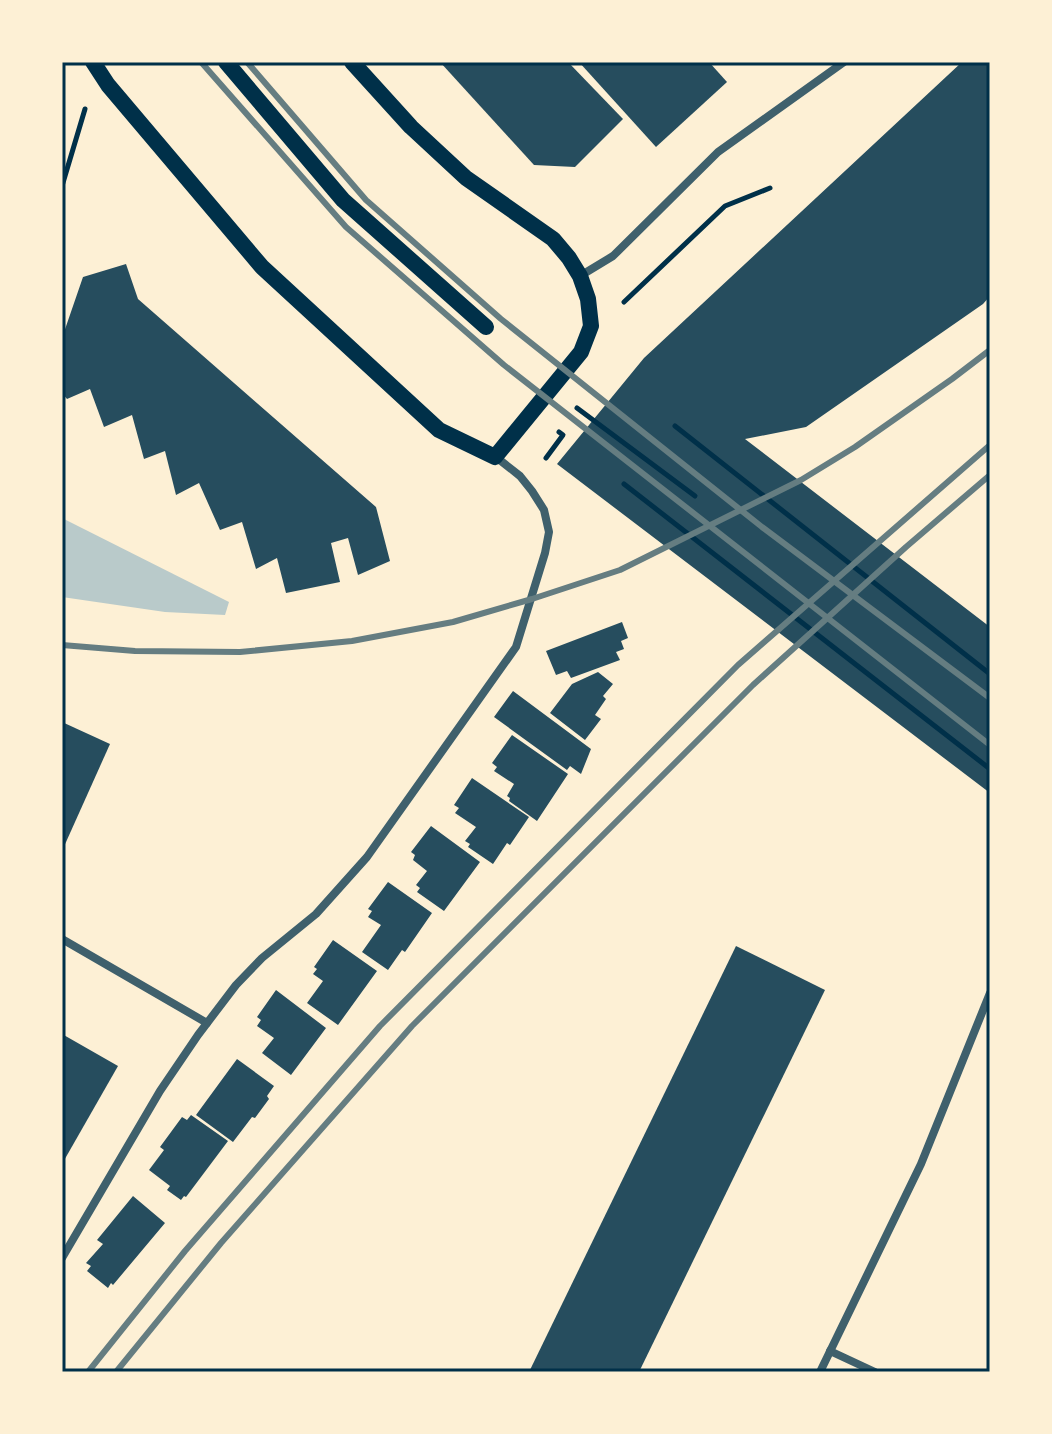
<svg xmlns="http://www.w3.org/2000/svg" width="1052" height="1434" viewBox="0 0 1052 1434" font-family="'Asap Condensed',sans-serif">
<rect width="100%" height="100%" fill="#fdf0d5"/>
<!-- green -->
<polygon fill="#b9caca" points="62,518 229,602 225,615 165,612 62,597"/>
<!-- building -->
<g fill="#264d5e">
<polygon points="440,62 568,62 623,119 575,167 534,165"/>
<polygon points="579,62 709,62 727,82 656,147"/>
<polygon points="962,62 990,62 990,296 983,304 806,427 745,439 990,627 990,793 557,464 644,358"/>
<polygon points="126,264 138,299 376,507 390,561 358,575 348,538 331,543 340,582 286,593 277,558 256,569 242,522 220,530 199,483 176,495 165,451 144,459 132,415 104,427 90,389 67,399 62,393 62,338 83,277"/>
<polygon points="622,622 628,638 621,641 624,649 616,652 620,660 571,678 567,671 556,675 546,651"/>
<polygon points="598,672 613,684 603,696 606,699 595,715 601,719 585,740 550,713 572,684"/>
<polygon points="513,691 591,749 581,774 570,766 567,770 494,717"/>
<polygon points="62,722 110,744 62,851"/>
<polygon points="512,735 568,774 537,821 509,801 510,798 507,796 514,784 494,771 497,767 492,763"/>
<polygon points="472,778 529,817 510,845 507,843 493,864 468,847 470,844 465,841 476,827 455,813 459,808 454,805"/>
<polygon points="431,826 480,862 444,911 417,892 420,888 416,885 427,871 413,860 415,855 411,852"/>
<polygon points="388,882 432,913 405,952 402,950 388,970 362,952 381,925 368,917 372,911 368,909"/>
<polygon points="333,940 377,971 338,1025 307,1003 323,981 313,974 317,969 314,967"/>
<polygon points="736,946 825,990 639,1372 529,1372"/>
<polygon points="276,990 326,1028 291,1075 262,1053 274,1038 257,1026 261,1020 257,1017"/>
<polygon points="62,1034 118,1066 62,1164"/>
<polygon points="237,1059 274,1086 267,1096 269,1099 255,1118 252,1117 233,1142 196,1115"/>
<polygon points="191,1115 228,1141 186,1197 184,1196 181,1200 167,1190 170,1186 149,1170 164,1150 160,1147 182,1117 187,1120"/>
<polygon points="133,1196 165,1223 113,1285 111,1283 108,1288 87,1271 91,1266 86,1263 103,1244 97,1240"/>
</g>
<g fill="none" stroke-linecap="round" stroke-linejoin="round">
<!-- path -->
<g stroke="#003049" stroke-width="5">
<polyline points="62,186 85,109"/>
<polyline points="624,302 725,206 770,188"/>
<polyline points="577,408 695,496"/>
<polyline points="675,426 990,674"/>
<polyline points="546,458 563,435 559,432"/>
<polyline points="624,484 990,769"/>
</g>
<!-- minor -->
<g stroke="#3f606c" stroke-width="8">
<polyline points="580,276 613,256 718,152 844,62"/>
<polyline points="62,939 207,1023"/>
<polyline points="62,1258 160,1091 198,1035 236,985 262,958 316,914 367,857 516,647 545,553 549,532 544,510 532,491 520,476 496,457"/>
<polyline points="830,1351 875,1372"/>
<polyline points="820,1372 921,1164 990,993"/>
</g>
<!-- secondary -->
<g stroke="#003049" stroke-width="16">
<polyline points="93,62 108,85 262,267 439,430 495,457 581,352 591,326 588,299 580,276 569,258 553,239 466,178 411,127 352,62"/>
<polyline points="226,62 343,200 486,327"/>
</g>
<!-- rail -->
<g stroke="#657d81" stroke-width="6">
<polyline points="201,62 346,227 504,365 990,745"/>
<polyline points="247,62 366,200 501,319 762,527 990,698"/>
<polyline points="62,645 135,651 240,652 352,641 453,622 532,599 620,570 801,480 855,447 952,379 990,350"/>
<polyline points="88,1372 185,1251 380,1026 738,665 990,445"/>
<polyline points="116,1372 221,1243 412,1026 753,685 906,547 990,475"/>
</g>
</g>
<!-- border -->
<rect width="1052" height="1434" fill="none" stroke="#fdf0d5" stroke-width="128"/>
<rect x="64" y="64" width="924" height="1306" fill="none" stroke="#003049" stroke-width="3"/>
</svg>
